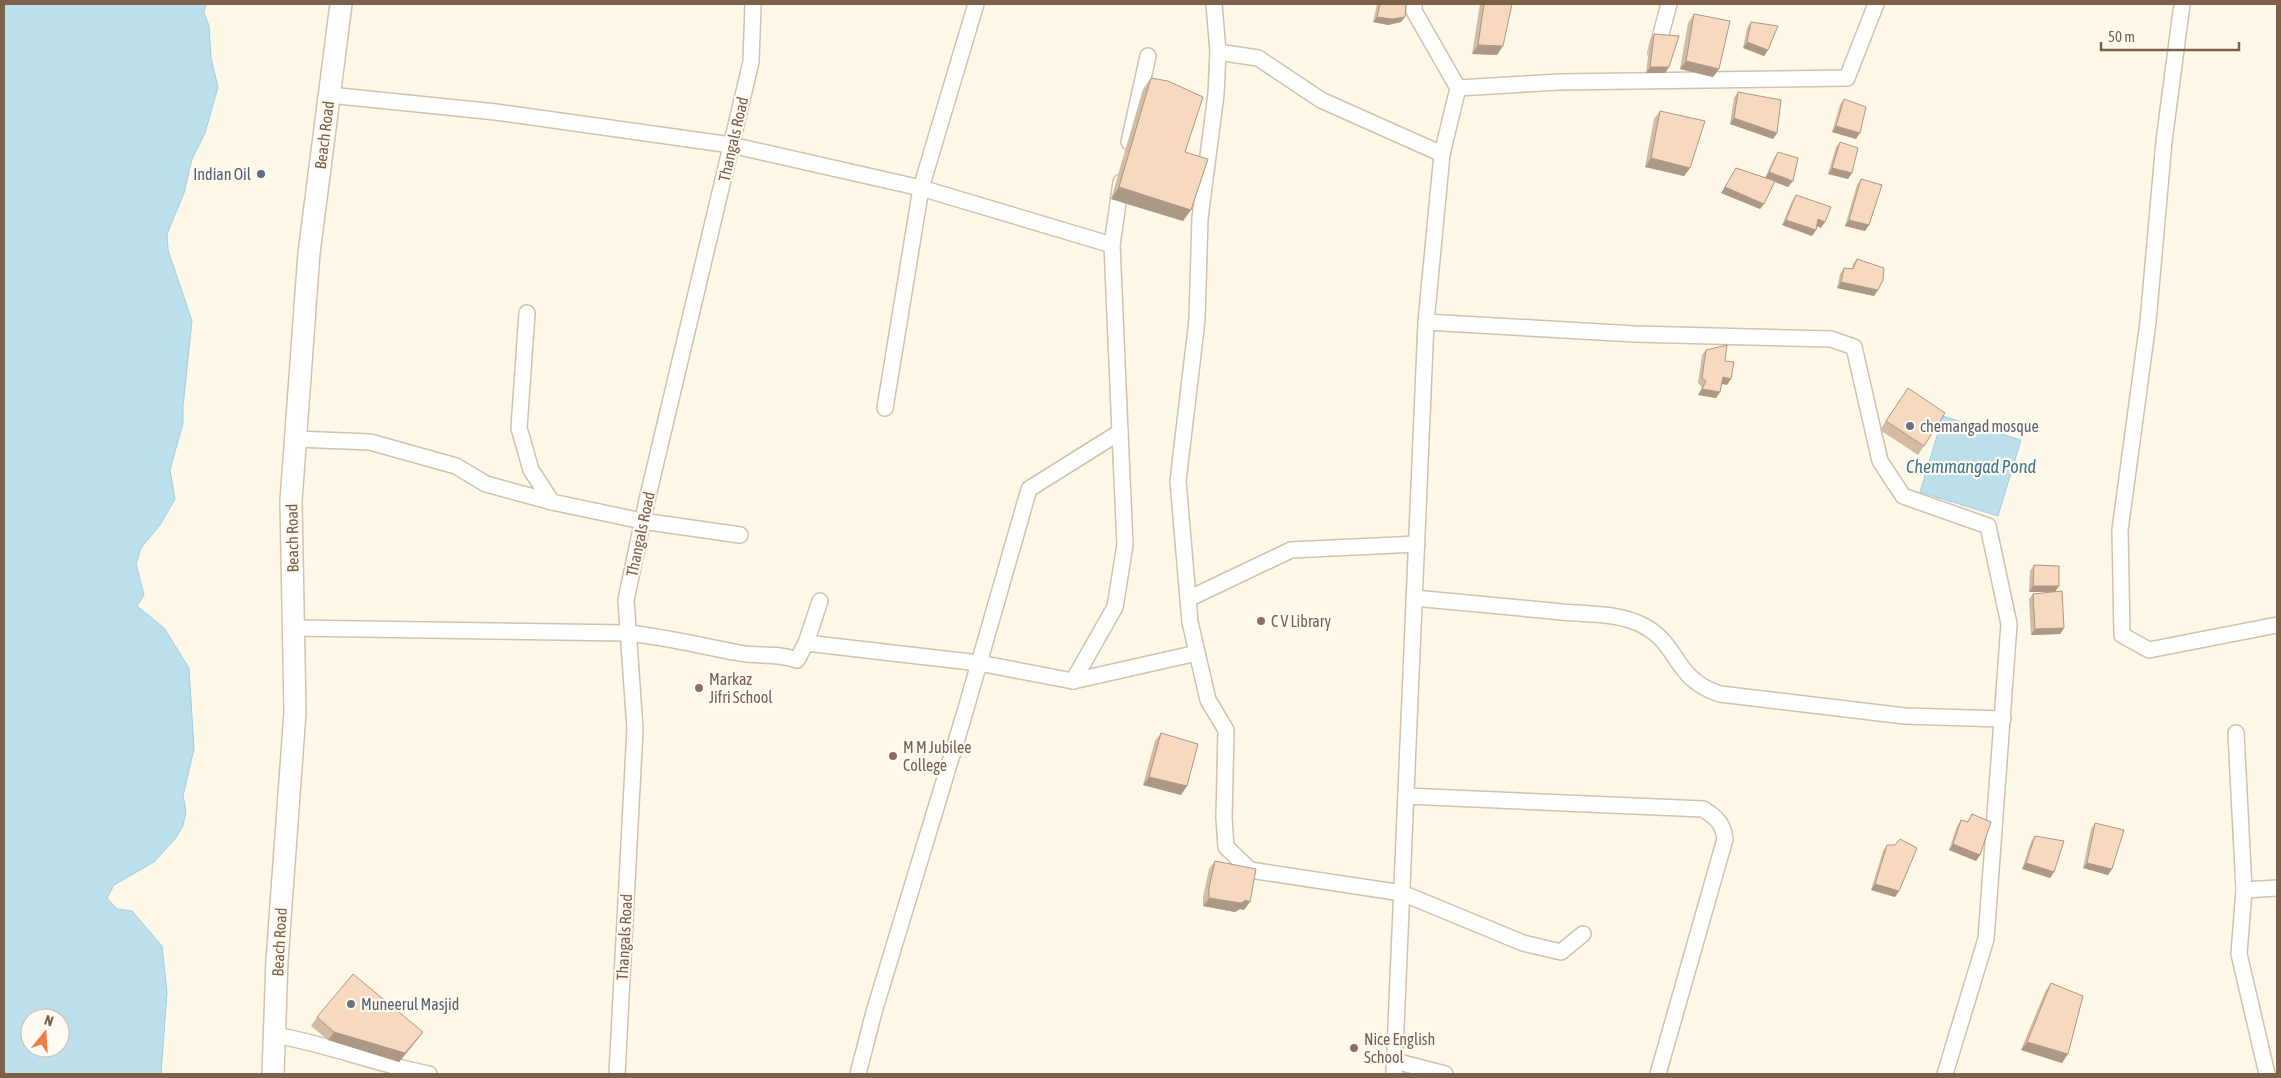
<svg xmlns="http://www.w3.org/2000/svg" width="2281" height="1078" viewBox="0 0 2281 1078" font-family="'Asap Condensed',sans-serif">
<rect width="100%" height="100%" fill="#fef8e9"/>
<!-- water -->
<g fill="#bbe0eb" stroke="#a0cfde" fill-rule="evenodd">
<path d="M 4,4 L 206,4 L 204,12 L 209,26 L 211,58 L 218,87 L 205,133 L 192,159 L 184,193 L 167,234 L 168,250 L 192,321 L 183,406 L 183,423 L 170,470 L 175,499 L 160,525 L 141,548 L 136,564 L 144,595 L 137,606 L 164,628 L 189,668 L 194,749 L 183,796 L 186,811 L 183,826 L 175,839 L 154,862 L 114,885 L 107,898 L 117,909 L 132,911 L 162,946 L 167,993 L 161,1074 L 4,1074 ZM 30,1018 L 60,1018 L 60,1048 L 30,1048 Z"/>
<polygon points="1943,416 2021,440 1998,516 1920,492"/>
</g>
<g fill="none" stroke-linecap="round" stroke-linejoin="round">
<!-- minor casing -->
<g stroke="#d3c1ad" stroke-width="18">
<g id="minor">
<polyline points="1214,4 1218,52 1216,94 1200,218 1197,320 1178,481 1190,622 1208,700 1226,730 1224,818 1226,847 1250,870 1402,893 1523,943 1561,952 1583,934"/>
<polyline points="2182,4 2164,141 2148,322 2120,530 2122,635 2149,650 2277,625"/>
<polyline points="1218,52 1258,58 1321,100 1442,154"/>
<polyline points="1656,53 1669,4"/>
<polyline points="1458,88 1559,82 1847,78 1876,4"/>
<polyline points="329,95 496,112 731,145 921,188 885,408"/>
<polyline points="1129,142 1148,56"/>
<polyline points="1112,245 1121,182"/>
<polyline points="527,313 519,428 531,470 552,502 642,521 740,535"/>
<polyline points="1426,322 1635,334 1831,339 1854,347 1880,461 1903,496 1988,526 2009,624 1986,939 1945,1074"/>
<polyline points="296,439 370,442 456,466 486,484 552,502"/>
<path d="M 1414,598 C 1464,603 1513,607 1562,612 C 1588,614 1620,613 1644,626 C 1680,645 1673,679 1720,694 L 1905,716 L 2003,719"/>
<polyline points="1188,599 1291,550 1417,544"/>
<path d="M 294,628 L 628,633 C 666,637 702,646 739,653 C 760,657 774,652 797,660 L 806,643 L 820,601"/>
<polyline points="806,643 979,663 1073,681 1197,653"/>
<polyline points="1073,681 1115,607 1125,545 1120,432"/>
<polyline points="2236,733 2244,890 2239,954 2267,1074"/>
<path d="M 1406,796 L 1703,809 C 1716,817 1723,823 1725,839 L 1658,1074"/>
<polyline points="2244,890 2277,888"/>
<path d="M 275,1035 C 327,1044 376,1064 429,1074"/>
<polyline points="1395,1061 1445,1074"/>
<polyline points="617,1074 635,729 626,600 647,500 751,62 753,4"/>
<polyline points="858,1074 874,1012 965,712 1029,489 1120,432 1112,245 921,188 976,4"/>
<polyline points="1394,1074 1426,322 1442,154 1458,88 1414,11 1414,4"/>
</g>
</g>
<!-- secondary casing -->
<g stroke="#d6c2aa" stroke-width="24">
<polyline id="secondary" points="273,1074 277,960 295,712 291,501 309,253 341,4"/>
</g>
<!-- minor -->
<use href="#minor" stroke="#fff" stroke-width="15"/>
<!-- secondary -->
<use href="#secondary" stroke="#fff" stroke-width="21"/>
</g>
<!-- wall -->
<g fill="#d4bba3">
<polygon points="1377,4 1406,4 1401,22 1388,25 1373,22"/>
<polygon points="1480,4 1512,4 1497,55 1472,54"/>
<polygon points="1694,14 1719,69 1713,77 1680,69 1688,23"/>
<polygon points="1751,22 1768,50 1764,56 1743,48 1747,28"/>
<polygon points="1654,34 1669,67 1665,73 1646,73 1650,40"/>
<polygon points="1151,78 1185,152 1183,221 1111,199 1143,89"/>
<polygon points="1738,92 1777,133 1773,139 1730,124 1734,98"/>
<polygon points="1844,99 1856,139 1832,132 1840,105"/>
<polygon points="1660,111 1690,168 1684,176 1645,167 1654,119"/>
<polygon points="1840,142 1852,173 1848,179 1828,174 1836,147"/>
<polygon points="1778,152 1788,187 1775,182 1760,209 1721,193 1736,168 1765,178 1774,158"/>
<polygon points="1861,179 1869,225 1865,231 1845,226 1857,185"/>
<polygon points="1796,195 1821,228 1817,226 1816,230 1812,236 1782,225 1792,201"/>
<polygon points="1857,259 1874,296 1837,288 1840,274 1844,268 1852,269 1853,264"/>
<polygon points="1706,350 1727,385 1722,384 1720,392 1716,398 1698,395 1702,387 1698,383 1702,355"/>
<polygon points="1908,388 1924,446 1918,455 1880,430"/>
<polygon points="2034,565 2055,592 2029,592 2030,571"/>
<polygon points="2033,594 2064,628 2060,634 2031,635 2029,599"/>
<polygon points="1161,733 1181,795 1143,785 1155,741"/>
<polygon points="1972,814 1980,855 1976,861 1949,850 1957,826 1961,820 1967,822"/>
<polygon points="2095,823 2112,869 2108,875 2083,868 2091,829"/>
<polygon points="2035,836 2054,872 2050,878 2022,869 2031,842"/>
<polygon points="1887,845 1899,891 1895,897 1871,890 1883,851"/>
<polygon points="1215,861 1244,910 1240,909 1235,912 1203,906 1203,897 1209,869"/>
<polygon points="2051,983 2062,1063 2021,1050 2045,992"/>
<polygon points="317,1017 423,1032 417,1040 399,1062 328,1040 311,1026"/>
</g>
<!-- shaded-wall -->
<g fill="#ac9885">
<polygon points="1377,17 1405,17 1401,22 1388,25 1373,22"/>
<polygon points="1747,42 1768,50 1764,56 1743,48"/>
<polygon points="1478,45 1503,46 1497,55 1472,54"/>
<polygon points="1686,61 1719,69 1713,77 1680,69"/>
<polygon points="1650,67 1669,67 1665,73 1646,73"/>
<polygon points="1734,118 1777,133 1773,139 1730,124"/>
<polygon points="1836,126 1860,133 1856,139 1832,132"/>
<polygon points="1651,158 1690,168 1684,176 1645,167"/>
<polygon points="1832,168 1852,173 1848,179 1828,174"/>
<polygon points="1769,172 1793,181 1788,187 1765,178"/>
<polygon points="1119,187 1191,210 1183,221 1111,199"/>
<polygon points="1725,187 1764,204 1760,209 1721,193"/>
<polygon points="1818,219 1825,222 1821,228 1814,225"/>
<polygon points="1786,220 1816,230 1812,236 1782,225"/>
<polygon points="1849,220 1869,225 1865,231 1845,226"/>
<polygon points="1841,282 1878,290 1874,296 1837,288"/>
<polygon points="1723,377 1731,379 1727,385 1719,383"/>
<polygon points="1702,389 1720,392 1716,398 1698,395"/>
<polygon points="2033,586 2059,586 2055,592 2029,592"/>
<polygon points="2064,628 2060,634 2031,635 2035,629"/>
<polygon points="1149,777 1187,786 1181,795 1143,785"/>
<polygon points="1953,844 1980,855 1976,861 1949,850"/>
<polygon points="2026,863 2054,872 2050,878 2022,869"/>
<polygon points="2087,863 2112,869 2108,875 2083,868"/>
<polygon points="1875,884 1899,891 1895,897 1871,890"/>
<polygon points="1209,898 1246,900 1250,902 1244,910 1240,909 1235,912 1203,906"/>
<polygon points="334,1032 423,1032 417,1040 399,1062 328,1040"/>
<polygon points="2027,1042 2068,1054 2062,1063 2021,1050"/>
</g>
<!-- building -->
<g fill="#f6d9be" stroke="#ac9885">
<polygon points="1380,4 1406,4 1405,17 1392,19 1377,17"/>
<polygon points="1484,4 1512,4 1503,46 1478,45"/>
<polygon points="1694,14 1730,21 1719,69 1686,61"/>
<polygon points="1751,22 1778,26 1768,50 1747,42"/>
<polygon points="1654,34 1679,36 1669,67 1650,67"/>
<polygon points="1151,78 1168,81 1203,97 1185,152 1208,159 1191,210 1119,187"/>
<polygon points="1738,92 1781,100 1777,133 1734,118"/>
<polygon points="1844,99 1866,107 1860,133 1836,126"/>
<polygon points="1660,111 1705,121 1690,168 1651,158"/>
<polygon points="1840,142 1858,148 1852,173 1832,168"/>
<polygon points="1778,152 1798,158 1793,181 1769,172"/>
<polygon points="1736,168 1775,181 1764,204 1725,187"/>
<polygon points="1861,179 1882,185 1869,225 1849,220"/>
<polygon points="1796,195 1831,207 1825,222 1818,219 1816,230 1786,220"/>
<polygon points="1857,259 1884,268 1883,280 1878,290 1841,282 1844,268 1853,269"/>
<polygon points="1727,345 1725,361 1734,362 1731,379 1723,377 1720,392 1702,389 1706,381 1702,378 1706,350"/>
<polygon points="1908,388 1945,413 1924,446 1886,421"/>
<polygon points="2034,565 2059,566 2059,586 2033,586"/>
<polygon points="2062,591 2064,628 2035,629 2033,594"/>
<polygon points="1161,733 1198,744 1187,786 1149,777"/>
<polygon points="1972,814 1991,822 1980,855 1953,844 1961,820 1968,822"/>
<polygon points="2095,823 2124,830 2112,869 2087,863"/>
<polygon points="2035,836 2064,841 2054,872 2026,863"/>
<polygon points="1900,839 1917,848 1899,891 1875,884 1887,845 1895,845"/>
<polygon points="1215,861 1256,869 1250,902 1246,900 1241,903 1209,898 1209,888"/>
<polygon points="353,974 423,1032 405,1053 334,1032 317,1017"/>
<polygon points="2051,983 2083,996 2068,1054 2027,1042"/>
</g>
<!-- markers -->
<circle fill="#5c6f8a" stroke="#fffbf2" stroke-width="2" cx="261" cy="174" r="5"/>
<g fill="#6b7280" stroke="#fffbf2" stroke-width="2">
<circle cx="1910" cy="426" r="5"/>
<circle cx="351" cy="1004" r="5"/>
</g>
<g fill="#8d6e63" stroke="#fffbf2" stroke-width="2">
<circle cx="1261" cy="621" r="5"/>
<circle cx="699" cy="688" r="5"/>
<circle cx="893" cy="756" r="5"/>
<circle cx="1354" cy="1048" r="5"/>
</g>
<g text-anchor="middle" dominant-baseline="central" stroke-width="4.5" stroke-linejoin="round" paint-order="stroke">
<!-- street labels -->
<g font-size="16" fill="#7c6049" stroke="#fffbf2">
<text transform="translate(324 135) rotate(-83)">Beach Road</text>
<text transform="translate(733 139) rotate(-77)">Thangals Road</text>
<text transform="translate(640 534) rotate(-78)">Thangals Road</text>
<text transform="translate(292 538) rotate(-91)">Beach Road</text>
<text transform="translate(624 937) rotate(-87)">Thangals Road</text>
<text transform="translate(279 942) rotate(-87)">Beach Road</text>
</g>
<!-- service labels -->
<g font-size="16" fill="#4e5e75" stroke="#fffbf2" text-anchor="end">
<text x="251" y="174">Indian Oil</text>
</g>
<!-- worship labels -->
<g font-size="16" fill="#5b616d" stroke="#fffbf2" text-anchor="start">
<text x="1920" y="426">chemangad mosque</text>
<text x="361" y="1004">Muneerul Masjid</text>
</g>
<!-- education labels -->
<g font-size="16" fill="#785e54" stroke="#fffbf2" text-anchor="start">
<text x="1271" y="621">C V Library</text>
<text x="709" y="679">Markaz<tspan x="709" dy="18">Jifri School</tspan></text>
<text x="903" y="747">M M Jubilee<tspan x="903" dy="18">College</tspan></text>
<text x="1364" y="1039">Nice English<tspan x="1364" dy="18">School</tspan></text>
</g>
<!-- water labels -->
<g font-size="18" font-style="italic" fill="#3d778a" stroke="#fffbf2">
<text x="1971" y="466">Chemmangad Pond</text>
</g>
</g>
<!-- border -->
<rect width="2281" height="1078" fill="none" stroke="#7c6049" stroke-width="10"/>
<!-- north arrow -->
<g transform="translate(45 1033) rotate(18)"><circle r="24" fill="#fffbf2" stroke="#cbbdae"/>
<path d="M0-4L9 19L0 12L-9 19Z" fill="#f27a44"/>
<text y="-8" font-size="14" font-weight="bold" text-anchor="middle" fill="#7c6049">N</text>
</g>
<!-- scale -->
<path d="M2101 42v8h138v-8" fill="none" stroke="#7c6049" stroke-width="2.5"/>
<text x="2108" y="42" font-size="15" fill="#7c6049" stroke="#fffbf2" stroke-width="4" paint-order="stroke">50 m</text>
</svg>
